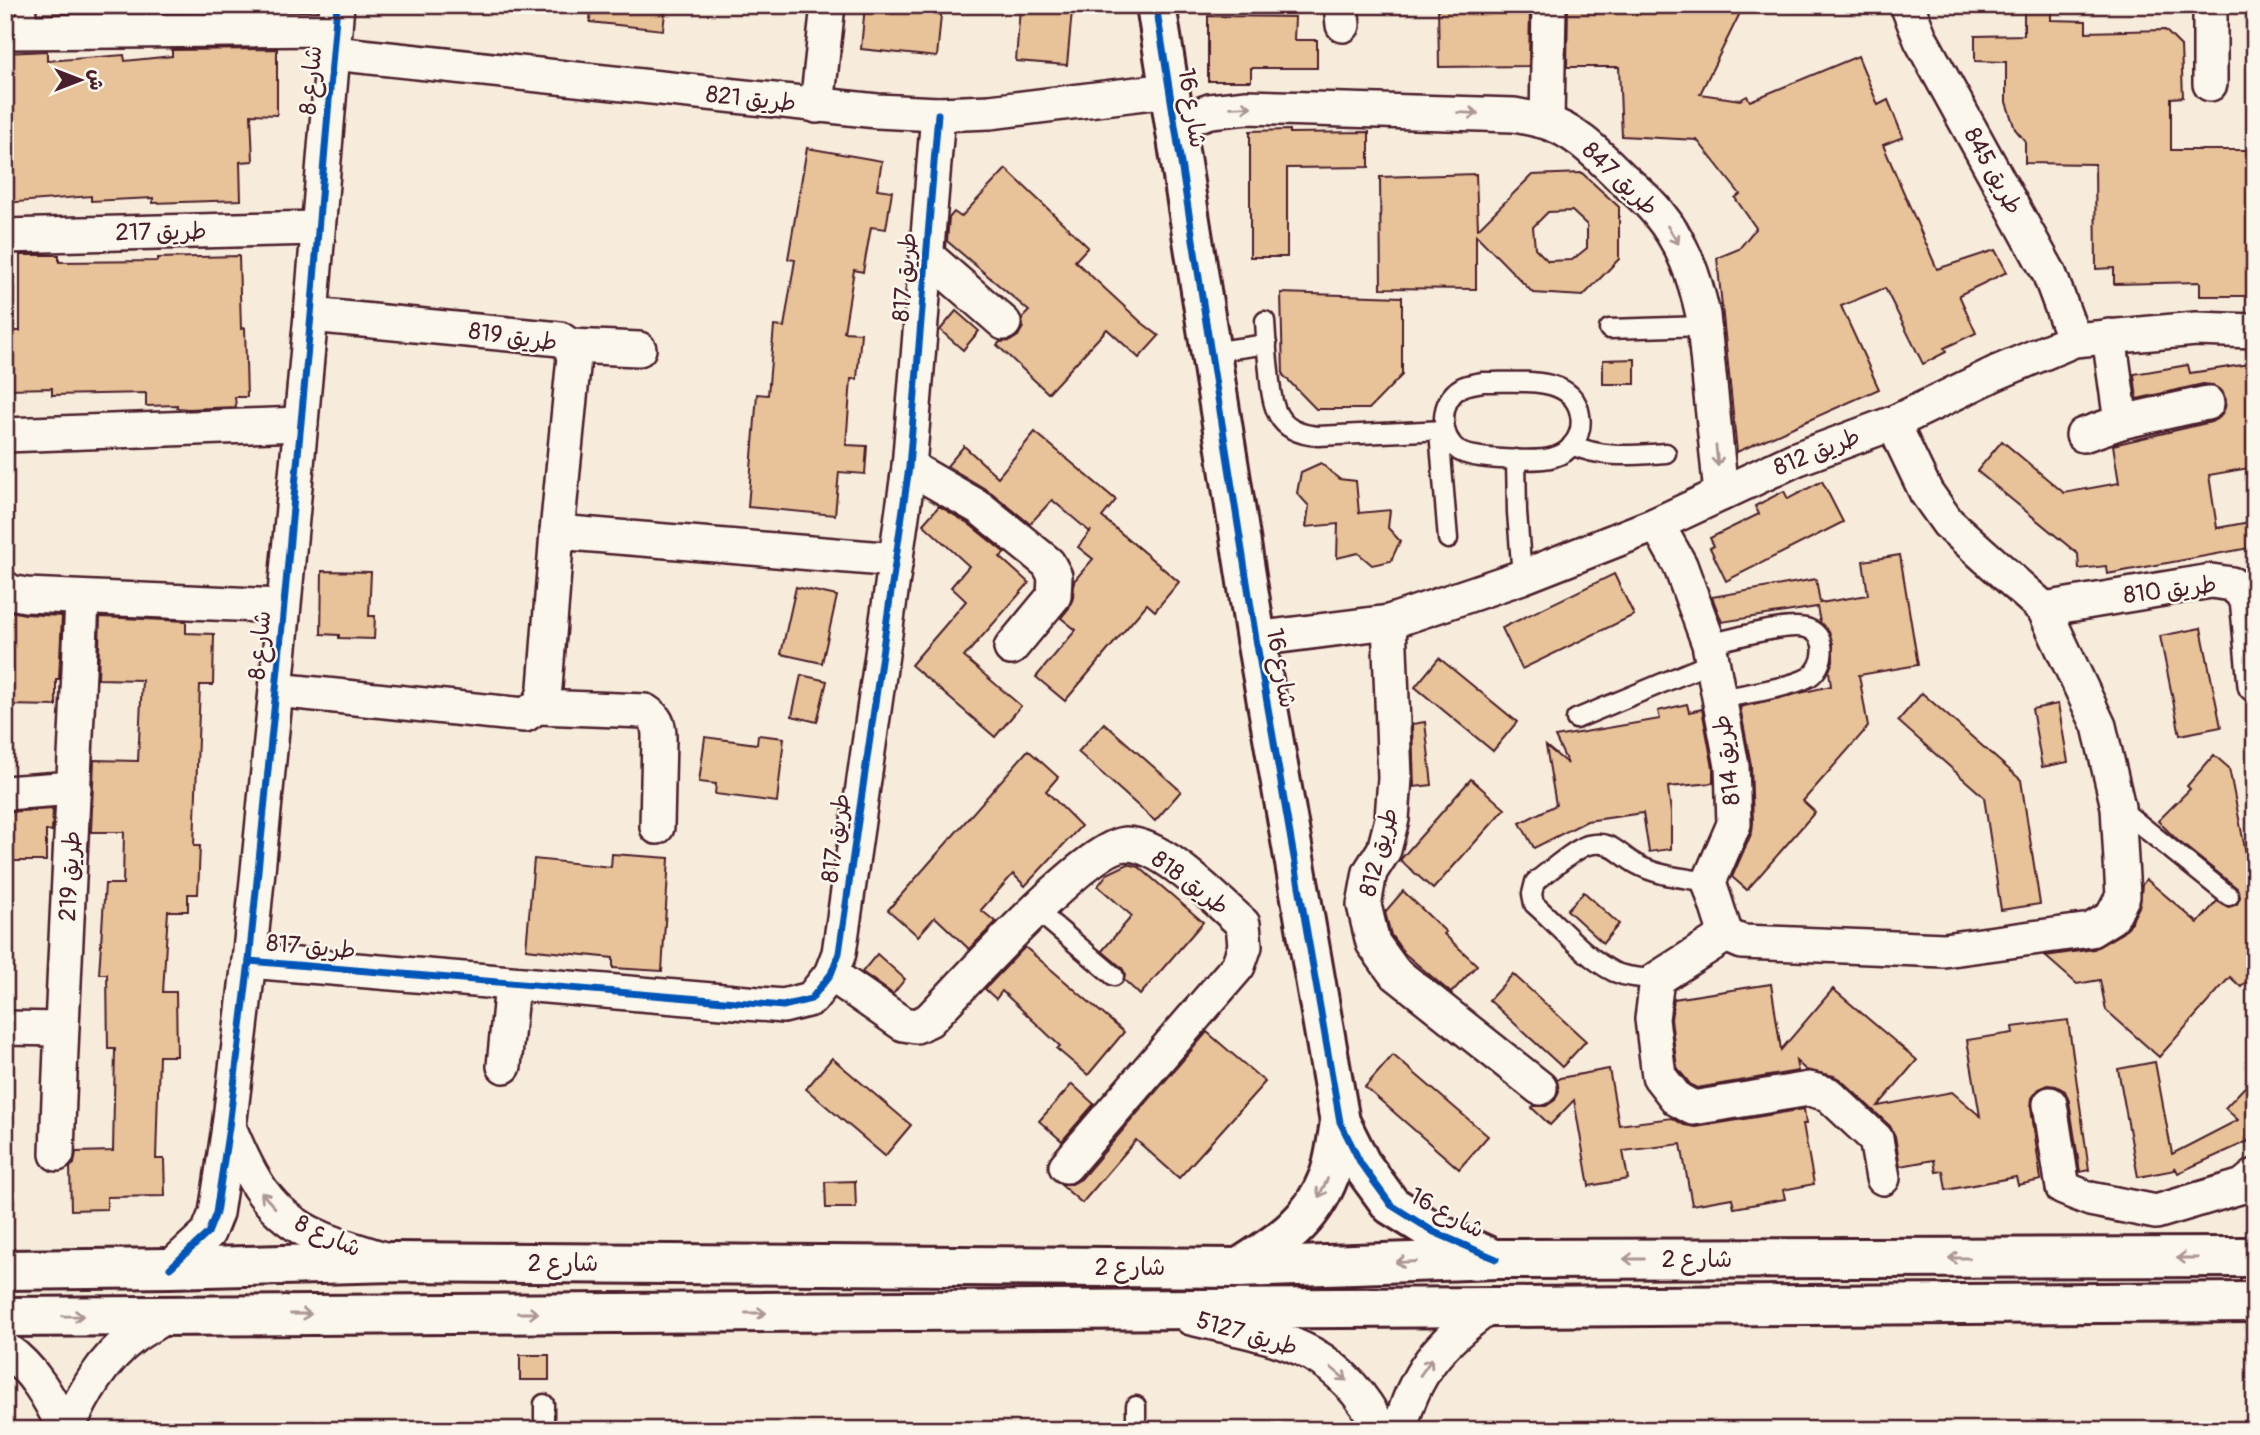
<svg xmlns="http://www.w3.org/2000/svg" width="2260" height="1435" viewBox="0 0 2260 1435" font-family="Pangolin,'Playpen Sans Arabic',sans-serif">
<rect width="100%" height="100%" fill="#f7ecdb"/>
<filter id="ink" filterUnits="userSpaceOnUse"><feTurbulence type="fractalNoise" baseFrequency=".0143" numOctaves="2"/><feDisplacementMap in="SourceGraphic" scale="14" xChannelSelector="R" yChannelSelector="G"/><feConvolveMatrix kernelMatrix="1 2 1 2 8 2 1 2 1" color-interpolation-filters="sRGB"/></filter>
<g filter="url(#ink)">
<!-- building -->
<g fill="#e8c298" stroke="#4a1f2b" stroke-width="2" fill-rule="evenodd">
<polygon points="591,5 666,5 663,30 590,22"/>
<polygon points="865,5 942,5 937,57 861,49"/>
<polygon points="1438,5 1530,5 1529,66 1439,67"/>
<polygon points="1568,5 1744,5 1700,94 1740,100 1747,96 1750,101 1858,56 1878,105 1888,100 1903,137 1883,145 1937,269 1995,250 2007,272 1959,295 1976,333 1944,348 1946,352 1923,364 1885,288 1841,306 1879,389 1737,452 1717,258 1739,249 1756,228 1735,198 1740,194 1697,140 1622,136 1619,67 1567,67"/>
<polygon points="1020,7 1072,11 1067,65 1016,61"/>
<polygon points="2024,11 2051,11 2051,20 2086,21 2086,32 2165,30 2181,46 2183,97 2171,98 2171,150 2255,150 2255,296 2200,296 2200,282 2114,284 2114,268 2096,269 2095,164 2025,163 2025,141 2015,129 2006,102 2006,62 1975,61 1975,36 2024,35"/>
<polygon points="1208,16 1295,17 1294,40 1317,40 1317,68 1251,68 1251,81 1208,81"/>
<polygon points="277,49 277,115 251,114 253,161 240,162 241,200 153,203 153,198 91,201 91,196 5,203 5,53 47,51 47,61 124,55 125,61 172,56 172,50"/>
<polygon points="1290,130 1290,133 1369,132 1369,167 1287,168 1287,257 1250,257 1250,131"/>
<polygon points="807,148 882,161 877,189 892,191 886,229 871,227 863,272 854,270 844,332 861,333 857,379 851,379 846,445 867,446 865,474 839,472 835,515 748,507 757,394 768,395 774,326 784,327 795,260 788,259"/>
<polygon points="1006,169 1088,247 1075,261 1141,322 1159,336 1139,358 1107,329 1048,393 997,345 1000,342 1010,341 1018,336 1023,327 1022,318 1029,311 947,241 949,218 954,212 961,217"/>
<path d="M 1582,173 L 1619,207 L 1619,259 L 1583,296 L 1533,293 L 1476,235 L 1476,289 L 1381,288 L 1380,177 L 1476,174 L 1478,229 L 1532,175 ZM 1572,211 L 1587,225 L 1587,248 L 1572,260 L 1548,261 L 1535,248 L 1533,227 L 1548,212 Z"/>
<polygon points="20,255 59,255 59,262 158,261 158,258 239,256 241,329 245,328 247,397 235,397 236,407 188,409 177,408 177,405 146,406 146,393 52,395 52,388 5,389 5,331 20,331"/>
<polygon points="1281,293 1402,297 1402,375 1369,409 1316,409 1283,375"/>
<polygon points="956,311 979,331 963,350 940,330"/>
<polygon points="1635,359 1635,384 1603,384 1603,360"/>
<polygon points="2249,364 2255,396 2255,467 2209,475 2217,528 2255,521 2255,547 2107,574 2106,566 2079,569 2078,554 1977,471 2002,441 2064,493 2119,483 2113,445 2211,422 2220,417 2225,408 2226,400 2222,391 2212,385 2203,384 2137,399 2134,374 2188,365 2190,373"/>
<polygon points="1035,432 1116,500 1102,517 1179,582 1155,611 1147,604 1065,701 1036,677 1076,630 1061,618 1069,608 1073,598 1074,581 1093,559 1078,547 1091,530 1090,532 1052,500 1030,524 992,493 947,466 964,446 998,477"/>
<polygon points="1321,463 1339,479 1356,481 1359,513 1390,510 1388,528 1400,541 1391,561 1372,565 1358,553 1337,558 1338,524 1306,527 1309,506 1297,493 1301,472"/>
<polygon points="1822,481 1843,522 1726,581 1710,548 1714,546 1710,538 1759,514 1755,506 1784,491 1788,499"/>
<polygon points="939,506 969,524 1005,553 1000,557 1029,583 964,657 1021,706 995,737 911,665 966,601 951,587 969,566 923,524"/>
<polygon points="1900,555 1918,665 1859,675 1868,727 1803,801 1815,812 1747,890 1732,877 1752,832 1753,823 1751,765 1740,707 1831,686 1829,671 1833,661 1833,644 1829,632 1820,622 1817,607 1722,622 1712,597 1816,579 1820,603 1868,595 1863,561"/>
<polygon points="322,571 371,572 369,616 375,616 374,639 339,638 339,635 321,634"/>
<polygon points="1614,574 1634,615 1522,669 1502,628"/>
<polygon points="796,587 837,596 822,663 781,654"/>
<polygon points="5,610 25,614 62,616 59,679 56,679 56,706 5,705"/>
<polygon points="100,617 186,621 186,633 214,634 213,685 200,685 194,846 200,846 198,894 188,894 188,911 168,911 163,992 176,992 177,1056 159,1056 156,1159 164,1159 165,1196 107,1197 107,1209 71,1210 70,1167 74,1164 76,1152 113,1151 115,1049 108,1049 107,974 99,974 105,884 123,884 124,832 91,832 94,760 138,761 142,680 98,679"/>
<polygon points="2201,628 2221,727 2180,735 2160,636"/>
<polygon points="1439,658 1517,722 1493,751 1415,687"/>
<polygon points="801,675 827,681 817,722 792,716"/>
<polygon points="1922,693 2021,780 2040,904 2001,910 1984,797 1898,721"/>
<polygon points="1687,704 1689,712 1702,709 1713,768 1713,783 1668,787 1671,813 1671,849 1649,852 1643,813 1587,821 1534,848 1520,823 1556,805 1546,746 1568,764 1555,737 1660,719 1658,711"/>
<polygon points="2058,704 2068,762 2042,767 2032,709"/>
<polygon points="1425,722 1432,785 1414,787 1412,724"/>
<polygon points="1104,723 1181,791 1155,821 1078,752"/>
<polygon points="758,735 784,738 777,802 715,794 716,784 699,782 705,737 757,744"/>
<polygon points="1028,750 1058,777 1046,791 1081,826 1025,886 1013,874 981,910 996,922 969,949 935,917 918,936 888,910"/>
<polygon points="2214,755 2229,768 2255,899 2255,972 2241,987 2230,977 2159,1057 2106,1010 2100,980 2077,984 2045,956 2094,949 2122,933 2129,926 2140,905 2142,885 2146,879 2198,923 2217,901 2228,907 2237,904 2240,897 2237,888 2177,840 2158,821 2190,789 2187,786"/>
<polygon points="1471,779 1505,809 1433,889 1400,860"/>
<polygon points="53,809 52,831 46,831 46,861 5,861 5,812"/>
<polygon points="612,854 669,858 662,971 613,968 613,958 526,949 534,859 611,867"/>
<polygon points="1128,864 1139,867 1203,922 1140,995 1124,980 1125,973 1122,968 1102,951 1132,916 1098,886 1107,874"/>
<polygon points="1403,891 1446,932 1444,934 1477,965 1451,993 1405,954 1391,935 1385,912"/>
<polygon points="1584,892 1619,924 1603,943 1567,910"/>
<polygon points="1025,947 1124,1032 1088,1075 1057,1049 1060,1046 1002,991 996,999 985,989"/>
<polygon points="877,954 905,979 893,994 862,972"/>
<polygon points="1513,974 1586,1041 1562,1067 1489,1000"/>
<polygon points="1771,984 1781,1050 1833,989 1917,1060 1878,1106 1952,1092 1980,1116 1967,1040 2013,1033 2012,1027 2068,1020 2089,1170 2080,1172 2069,1101 2065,1091 2056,1086 2048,1085 2039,1089 2032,1098 2031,1107 2041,1180 2018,1185 2016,1177 1946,1190 1943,1171 1936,1172 1934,1160 1900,1166 1895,1136 1890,1126 1841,1080 1834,1076 1806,1070 1796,1061 1798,1071 1697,1088 1690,1084 1677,1068 1671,1019 1674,999"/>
<polygon points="1207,1032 1265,1082 1179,1178 1136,1140 1082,1203 1060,1184 1072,1184 1081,1179"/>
<polygon points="1393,1055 1488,1136 1459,1169 1365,1087"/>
<polygon points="832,1058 911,1125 885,1156 806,1089"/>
<polygon points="2155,1062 2172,1154 2238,1120 2225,1108 2255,1076 2255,1138 2178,1173 2175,1167 2175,1170 2138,1177 2118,1069"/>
<polygon points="1609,1069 1619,1125 1672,1118 1684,1125 1696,1127 1804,1109 1806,1124 1803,1124 1814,1184 1783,1190 1785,1199 1734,1208 1732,1198 1692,1205 1681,1144 1623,1151 1628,1179 1589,1186 1574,1100 1550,1125 1532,1108 1534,1106 1546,1106 1555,1100 1559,1091 1557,1080 1560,1078"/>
<polygon points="1072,1084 1094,1104 1062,1141 1039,1121"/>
<polygon points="855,1181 856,1208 826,1208 825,1182"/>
<rect x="520" y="1355" width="29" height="25"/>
</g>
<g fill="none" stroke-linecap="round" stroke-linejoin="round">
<!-- lane casing -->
<g stroke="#4a1f2b" stroke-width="23">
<g id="lane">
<polyline points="26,5 27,32"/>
<path d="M 1265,321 C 1266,338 1267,354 1269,371 C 1272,406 1275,433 1318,436 L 1445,430"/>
<polyline points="1609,329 1704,326"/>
<polyline points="1211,352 1267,344"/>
<path d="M 1483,382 C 1514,383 1574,373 1580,415 C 1582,426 1579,437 1572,445 C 1568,451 1561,455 1554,457 C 1539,462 1472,460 1459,451 C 1438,435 1439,400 1462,387 C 1469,384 1476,383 1483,382 Z"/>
<polyline points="1439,431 1448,539"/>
<path d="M 1572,445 C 1603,459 1634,455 1666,453"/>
<polyline points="1516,459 1517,512 1522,577"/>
<path d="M 1709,644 C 1731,639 1790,621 1809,629 C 1829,637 1825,667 1809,677 C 1790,688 1743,694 1720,699"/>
<polyline points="1576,719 1713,662"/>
<polyline points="2118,807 2229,896"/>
<polyline points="1035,909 1114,976"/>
<path d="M 1657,979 C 1643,978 1628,978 1614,972 C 1587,959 1557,924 1534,904 L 1532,894 L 1535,882 C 1547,873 1576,848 1588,845 C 1611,839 1618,854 1636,864 C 1657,876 1685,878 1709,882"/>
<polyline points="544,1430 544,1404"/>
<polyline points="1136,1430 1136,1406"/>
</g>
</g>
<!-- street casing -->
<g stroke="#4a1f2b" stroke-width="38">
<g id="street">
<polyline points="1341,5 1343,25"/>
<polyline points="1907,5 1921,40 2049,273 2074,340"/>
<polyline points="5,32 335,29"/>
<polyline points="333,53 877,111 938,114 990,112 1169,90"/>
<polyline points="2210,84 2210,5"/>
<polyline points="817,106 828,5"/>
<polyline points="1547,122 1549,5"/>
<path d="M 1175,123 L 1210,111 L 1247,107 L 1514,115 C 1525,117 1536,119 1546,122 C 1578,132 1600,157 1623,179 C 1635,190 1648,200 1658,213 C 1683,243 1695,278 1703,315 L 1721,494"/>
<polyline points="5,236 317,228"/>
<polyline points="926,255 1004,323"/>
<polyline points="2109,336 2121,422"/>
<polyline points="570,346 639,349"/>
<polyline points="5,435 301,424"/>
<polyline points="2083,435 2121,422 2207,403"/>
<polyline points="909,467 980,508 1048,563 1055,576 1054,596 1011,648"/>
<polyline points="1657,524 1680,565 1709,644 1732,766 1734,824 1709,882 1726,935"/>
<polyline points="557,532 896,560"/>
<polyline points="5,588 10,592 26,595 283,606"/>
<polyline points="2044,609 2211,581 2232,584 2247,598 2255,685"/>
<polyline points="1389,622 1395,778 1392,819 1384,850 1370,872 1364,905 1373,943 1394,972 1540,1088"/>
<polyline points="1256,639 1389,622 1522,577 1657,524 1796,459 1893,423 1996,373 2074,340 2196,329 2255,331"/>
<path d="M 276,690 L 525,715 C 538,707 543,702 545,687 L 557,532 L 574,357 L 570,346 L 560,339 L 311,315"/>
<path d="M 538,707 L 645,711 C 656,718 659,724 659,737 L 657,827"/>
<polyline points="5,793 74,788"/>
<polyline points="1726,935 1742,942 1944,950 2091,930 2112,917 2123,896 2118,807 2099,726 2044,609 1948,523 1926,492 1893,423"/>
<polyline points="1726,935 1657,979 1652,1019 1659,1076 1677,1099 1693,1108 1809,1089 1828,1094 1876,1139 1883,1178"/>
<polyline points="249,961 783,1006 811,999 831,974 839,953 909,467 938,114"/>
<path d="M 831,974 L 903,1024 L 916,1026 L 929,1020 C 960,988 1088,845 1126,844 C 1163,844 1216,900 1243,924 L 1245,946 L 1238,966 L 1066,1166"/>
<polyline points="5,1028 61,1029"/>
<polyline points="504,1066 512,984"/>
<polyline points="2050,1104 2063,1188 2090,1199 2156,1212 2243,1186 2255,1176"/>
<path d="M 229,1127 C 249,1176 268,1215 319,1237 C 338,1246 360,1251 381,1258"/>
<path d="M 57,1154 C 63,968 75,783 82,598"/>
<polyline points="170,1268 208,1233 216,1213 229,1127 249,961 276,690 311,315 337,5"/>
<path d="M 1191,1318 C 1279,1339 1335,1342 1381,1430"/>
<path d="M 5,1349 C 34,1369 50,1399 65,1430"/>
<path d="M 67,1430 C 83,1394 102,1360 134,1336 C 145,1328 157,1322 167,1315"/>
<path d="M 1400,1430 C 1413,1374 1441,1341 1487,1309"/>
</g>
</g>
<!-- secondary casing -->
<g stroke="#4a1f2b" stroke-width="44">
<g id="secondary">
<polyline points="1156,5 1256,639 1340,1122 1361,1164 1391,1205 1434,1232 1487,1256"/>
<path d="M 1239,1268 C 1280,1242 1311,1223 1329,1176 C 1335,1160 1337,1140 1340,1122"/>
<polyline points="5,1270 170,1268 393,1262 1239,1268 1496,1259 2255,1257"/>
<polyline points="5,1317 2255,1302"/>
</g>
</g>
<!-- lane -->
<use href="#lane" stroke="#fbf7ec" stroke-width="18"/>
<!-- street -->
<use href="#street" stroke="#fbf7ec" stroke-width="33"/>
<!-- secondary -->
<use href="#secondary" stroke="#fbf7ec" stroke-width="38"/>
<!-- cycleway casing -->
<g stroke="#fbf7ec" stroke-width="11">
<g id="cycleway">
<polyline points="1156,5 1256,639 1340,1122 1361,1164 1391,1205 1434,1232 1496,1259"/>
<polyline points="249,961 783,1006 811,999 831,974 839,953 909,467 938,114"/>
<polyline points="170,1268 208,1233 216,1213 229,1127 249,961 276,690 311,315 337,5"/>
</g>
</g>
<!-- cycleway -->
<use href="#cycleway" stroke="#0057b8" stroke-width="7"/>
</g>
<!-- one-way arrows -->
<defs><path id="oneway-shaft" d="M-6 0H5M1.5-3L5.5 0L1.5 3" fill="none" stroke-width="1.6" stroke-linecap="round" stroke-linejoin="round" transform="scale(1.75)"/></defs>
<g stroke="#ab9695">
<use href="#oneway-shaft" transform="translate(1241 107) rotate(-2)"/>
<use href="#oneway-shaft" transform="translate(1468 113) rotate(2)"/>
<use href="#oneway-shaft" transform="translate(1673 235) rotate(58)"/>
<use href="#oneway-shaft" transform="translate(1717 456) rotate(84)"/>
<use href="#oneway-shaft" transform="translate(1323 1188) rotate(116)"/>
<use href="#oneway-shaft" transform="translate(268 1200) rotate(-132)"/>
<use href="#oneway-shaft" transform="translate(1959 1258) rotate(180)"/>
<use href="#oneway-shaft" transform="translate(2187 1258) rotate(180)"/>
<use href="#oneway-shaft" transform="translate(1634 1259) rotate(180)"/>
<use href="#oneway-shaft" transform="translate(1406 1262) rotate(178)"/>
<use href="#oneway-shaft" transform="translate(528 1313)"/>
<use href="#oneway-shaft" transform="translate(756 1313)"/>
<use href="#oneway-shaft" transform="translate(301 1314)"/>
<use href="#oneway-shaft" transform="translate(73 1316) rotate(-1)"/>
<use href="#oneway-shaft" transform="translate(1426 1367) rotate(-55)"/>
<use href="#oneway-shaft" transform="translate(1339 1374) rotate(40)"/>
</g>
</g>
<g text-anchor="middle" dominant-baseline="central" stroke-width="5" stroke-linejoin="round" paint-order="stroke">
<!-- street labels -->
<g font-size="24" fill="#4a1f2b" stroke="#fbf7ec">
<text transform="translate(311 80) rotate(-85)">شارع 8</text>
<text transform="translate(751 99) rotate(6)">طريق 821</text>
<text transform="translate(1192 108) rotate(81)">شارع 16</text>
<text transform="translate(1993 171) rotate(61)">طريق 845</text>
<text transform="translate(1620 179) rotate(44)">طريق 847</text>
<text transform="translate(161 232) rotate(-1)">طريق 217</text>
<text transform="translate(905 277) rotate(-85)">طريق 817</text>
<text transform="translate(513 337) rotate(8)">طريق 819</text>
<text transform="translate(1817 452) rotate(-22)">طريق 812</text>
<text transform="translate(2170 590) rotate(-7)">طريق 810</text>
<text transform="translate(260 645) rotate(-85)">شارع 8</text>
<text transform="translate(1281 668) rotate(80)">شارع 16</text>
<text transform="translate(1727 760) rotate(-97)">طريق 814</text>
<text transform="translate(836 838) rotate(-82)">طريق 817</text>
<text transform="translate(1379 852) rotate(-75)">طريق 812</text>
<text transform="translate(70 876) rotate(-87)">طريق 219</text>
<text transform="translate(1190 883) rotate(37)">طريق 818</text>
<text transform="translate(311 947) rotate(5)">طريق 817</text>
<text transform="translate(1447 1213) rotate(28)">شارع 16</text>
<text transform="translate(328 1236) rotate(24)">شارع 8</text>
<text x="1697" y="1259">شارع 2</text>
<text x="563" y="1263">شارع 2</text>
<text x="1130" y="1267">شارع 2</text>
<text transform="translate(1247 1334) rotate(16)">طريق 5127</text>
</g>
</g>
<!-- margin -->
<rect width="2260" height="1435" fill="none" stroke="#fbf7ec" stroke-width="28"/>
<rect x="14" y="14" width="2232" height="1407" fill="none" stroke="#4a1f2b" stroke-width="2.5" filter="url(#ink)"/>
<!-- north arrow -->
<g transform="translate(80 80) rotate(90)" stroke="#fbf7ec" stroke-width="5" paint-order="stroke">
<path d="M0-5L12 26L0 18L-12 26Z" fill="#4a1f2b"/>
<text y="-10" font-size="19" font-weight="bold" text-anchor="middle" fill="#4a1f2b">ش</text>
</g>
</svg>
